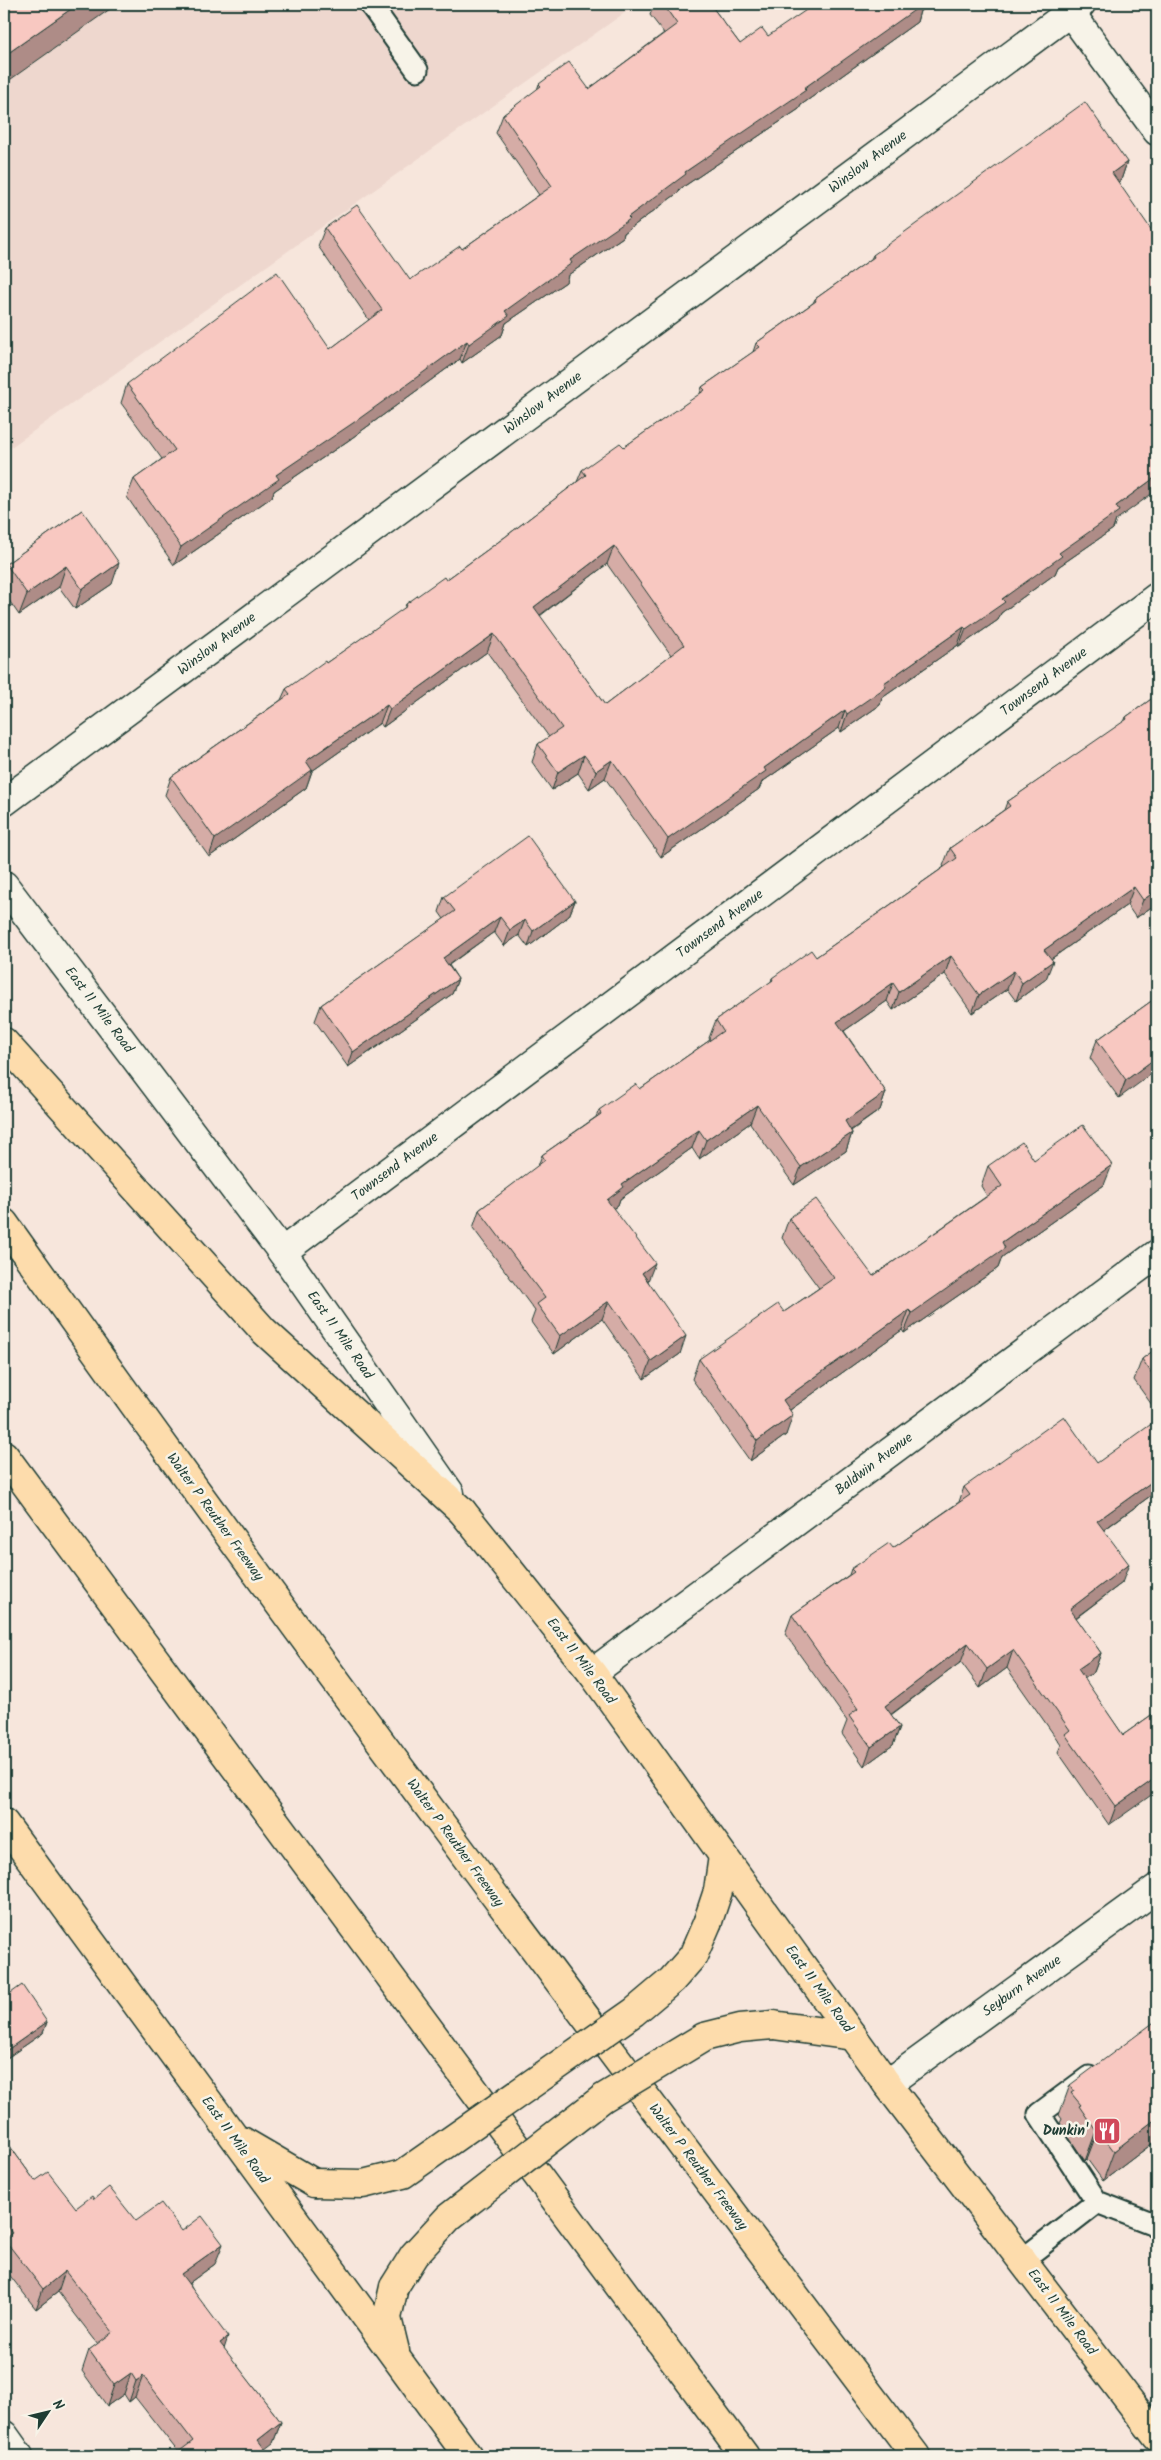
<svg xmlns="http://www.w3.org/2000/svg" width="1161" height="2460" viewBox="0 0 1161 2460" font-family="Kalam,sans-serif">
<rect width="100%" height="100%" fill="#f7e6dc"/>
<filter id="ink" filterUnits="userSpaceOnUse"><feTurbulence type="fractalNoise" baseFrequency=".02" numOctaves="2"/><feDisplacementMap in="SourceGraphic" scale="10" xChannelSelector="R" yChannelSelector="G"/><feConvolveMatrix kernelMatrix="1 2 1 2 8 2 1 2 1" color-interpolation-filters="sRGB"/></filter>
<g filter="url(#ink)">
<!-- built -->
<polygon fill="#eed7ce" points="4,4 637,4 4,452"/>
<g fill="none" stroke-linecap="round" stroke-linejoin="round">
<!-- lane casing -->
<g stroke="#1f3d34" stroke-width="25">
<g id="lane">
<polyline points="370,4 417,70"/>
<polyline points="1089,2077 1039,2114 1097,2202 1154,2224 1157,2228"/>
<polyline points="1022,2260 1097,2202"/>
</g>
</g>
<!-- street casing -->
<g stroke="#1f3d34" stroke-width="31">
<g id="street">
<polyline points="1070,12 1157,131"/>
<polyline points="4,802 1081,4"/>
<polyline points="282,1252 1157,597"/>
<polyline points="592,1673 1157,1254"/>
<polyline points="887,2084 1157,1888"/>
<polyline points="4,2435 19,2456"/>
</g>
</g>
<!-- secondary casing -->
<g stroke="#1f3d34" stroke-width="31">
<polyline id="secondary" points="4,885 282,1252 450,1493"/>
</g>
<!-- primary casing -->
<g stroke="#1f3d34" stroke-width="31">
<g id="primary">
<polyline points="462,1511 592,1673 887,2084 1157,2437"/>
<polyline points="4,1823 468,2456"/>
<polyline points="708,1921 718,1891 723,1856"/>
<polyline points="773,2025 853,2036"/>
<polyline points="242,2141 314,2183"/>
<polyline points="394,2287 387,2318 395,2351"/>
</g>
</g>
<!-- highway casing -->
<g stroke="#1f3d34" stroke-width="31">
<g id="highway">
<polyline points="4,1042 264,1331 462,1511"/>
<path d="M 4,1223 C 300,1640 608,2048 916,2456"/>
<polyline points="4,1455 745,2456"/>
</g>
</g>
<!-- lane -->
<use href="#lane" stroke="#f7f3e8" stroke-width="21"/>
<!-- street -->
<use href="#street" stroke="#f7f3e8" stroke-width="28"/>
<!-- secondary -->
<use href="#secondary" stroke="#f7f3e8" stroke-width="28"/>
<!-- primary -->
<use href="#primary" stroke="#fddcac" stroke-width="28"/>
<!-- highway -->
<use href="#highway" stroke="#fddcac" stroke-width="28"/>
<!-- primary-bridge casing -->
<g stroke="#1f3d34" stroke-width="31" stroke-linecap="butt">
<g id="primary-bridge">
<polyline points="314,2183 363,2184 403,2174 634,2012 672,1980 693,1956 708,1921"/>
<polyline points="394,2287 414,2255 449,2217 603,2098 704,2037 740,2028 773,2025"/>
</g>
</g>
<!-- primary-bridge -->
<use href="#primary-bridge" stroke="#fddcac" stroke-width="28"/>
</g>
<!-- wall -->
<g fill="#d5aca6" stroke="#1f3d34" fill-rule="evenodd">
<polygon points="654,4 710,4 740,44 768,36 920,11 917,22 801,105 799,109 680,189 679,192 624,233 623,237 568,275 566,282 506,323 502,335 462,363 460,359 349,440 274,491 272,497 174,565 127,497 134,479 162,459 121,403 127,384 330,349 369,320 318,246 325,228 410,280 462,249 539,195 496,133 503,115 537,90 539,84 589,89 664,33 650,15"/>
<path d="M 1127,162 L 1121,180 L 1118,182 L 1116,520 L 1113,529 L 1058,567 L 1055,574 L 1001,613 L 998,620 L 959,647 L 958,645 L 882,698 L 880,705 L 841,732 L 839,728 L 762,782 L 759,789 L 661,857 L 605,778 L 589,789 L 578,773 L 552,790 L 532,762 L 538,744 L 549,737 L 487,652 L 383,727 L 380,723 L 312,771 L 306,788 L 209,857 L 165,795 L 171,777 L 281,700 L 286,689 L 326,663 L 404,609 L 406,604 L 446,580 L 505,537 L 577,482 L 582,470 L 624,447 L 700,394 L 702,387 L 753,352 L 756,343 L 813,303 L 815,299 L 871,259 L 873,255 ZM 607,564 L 671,655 L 605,705 L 540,616 Z"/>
<polygon points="82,510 112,584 75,609 59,587 19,615 4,593 4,569 6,564"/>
<polygon points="1157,695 1157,903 1136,918 1127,905 1051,959 1046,979 1016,1001 1007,989 972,1013 945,974 893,1010 887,1001 844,1031 886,1092 880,1110 851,1131 852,1133 846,1151 794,1185 750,1123 699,1159 692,1148 620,1199 618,1205 613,1209 648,1281 680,1354 644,1379 602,1319 554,1354 531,1322 535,1311 473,1228 479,1210 538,1166 542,1155 596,1117 599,1110 640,1089 710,1040 709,1038 716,1020 771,982 772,978 816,957 944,867 943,866 950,848 1004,810 1007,802 1124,722 1126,717"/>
<polygon points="444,897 575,901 569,916 528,947 519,935 504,946 494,932 449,965 458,979 452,994 348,1067 315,1021 321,1005 444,919 439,912"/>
<polygon points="1157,997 1119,1098 1090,1058 1097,1040"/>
<polygon points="1034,1160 1104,1185 1002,1257 998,1268 904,1333 902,1330 790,1410 786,1435 750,1461 692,1379 699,1359 784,1312 819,1288 782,1238 789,1218 873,1276 987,1196 981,1186 988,1166"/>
<polygon points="1157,1348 1157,1412 1134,1380 1142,1359"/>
<polygon points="1097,1463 1157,1491 1104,1530 1122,1583 1076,1618 1101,1653 1094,1672 1084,1679 1123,1735 1157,1711 1109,1825 1058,1752 1061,1745 1007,1668 980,1688 961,1662 891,1715 900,1727 893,1745 864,1766 842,1734 847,1721 785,1634 792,1615 849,1575 851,1569 893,1548 959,1502 964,1487"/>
<polygon points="4,1998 47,2022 43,2033 4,2060"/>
<polygon points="1070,2085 1157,2140 1103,2181 1087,2159 1085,2161 1068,2136 1069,2134 1060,2123 1062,2119 1059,2115"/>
<polygon points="4,2138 35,2181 76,2208 94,2199 136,2221 182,2231 215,2264 189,2283 224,2349 281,2422 273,2443 178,2452 135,2397 129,2402 124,2394 107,2406 82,2371 89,2350 98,2344 58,2292 36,2309 4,2268"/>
</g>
<!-- shaded-wall -->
<g fill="#ae8c87" stroke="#1f3d34">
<polygon points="78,4 117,4 4,84 4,56"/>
<polygon points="918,4 931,4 920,11 917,22 801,105 799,109 680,189 679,192 624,233 623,237 568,275 566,282 506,323 502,335 462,363 469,344 505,311 570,260 628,217 685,172 804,88"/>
<polygon points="1127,162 1121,180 1105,191 1112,173"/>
<polygon points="467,341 460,359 349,440 274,491 272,497 174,565 181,547 276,475"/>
<polygon points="1157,476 1157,490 1116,520 1113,529 1058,567 1055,574 1001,613 998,620 959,647 966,629 1116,506"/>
<polygon points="614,546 607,564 527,625 534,607"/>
<polygon points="119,563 112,584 75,609 82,589"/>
<polygon points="66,566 59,587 19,615 27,594"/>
<polygon points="964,627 958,645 882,698 880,705 841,732 847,714 884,683"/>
<polygon points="494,634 487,652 383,727 390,709"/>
<polygon points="387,705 380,723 312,771 306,788 209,857 215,839 306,761"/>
<polygon points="845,710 839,728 762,782 759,789 661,857 668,839 764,768"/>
<polygon points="584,755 578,773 552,790 558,772"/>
<polygon points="612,760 605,778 589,789 596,771"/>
<polygon points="1134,887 1127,905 1038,968 1044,950"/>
<polygon points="1157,890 1157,903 1136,918 1143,900"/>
<polygon points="575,901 569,916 528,947 533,931"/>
<polygon points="500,917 494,932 437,973 443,958"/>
<polygon points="525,920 519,935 504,946 510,930"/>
<polygon points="951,956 945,974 893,1010 899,992"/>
<polygon points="1053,961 1046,979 1016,1001 1022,983"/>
<polygon points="1014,971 1007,989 972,1013 979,995"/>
<polygon points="458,979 452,994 348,1067 353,1052"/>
<polygon points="893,983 887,1001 831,1040 837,1022"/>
<polygon points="1157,1057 1157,1070 1119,1098 1126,1080"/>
<polygon points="886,1092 880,1110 838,1139 845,1121"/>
<polygon points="757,1105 750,1123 699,1159 706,1140"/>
<polygon points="699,1130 692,1148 620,1199 618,1205 600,1218 607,1200 622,1184"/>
<polygon points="852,1133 846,1151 794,1185 801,1167"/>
<polygon points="1112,1165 1104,1185 1002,1257 998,1268 904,1333 912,1313 1002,1242"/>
<polygon points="655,1263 648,1281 642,1273"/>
<polygon points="609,1301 602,1319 554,1354 560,1336"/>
<polygon points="909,1310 902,1330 776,1420 783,1400"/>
<polygon points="686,1336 680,1354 644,1379 651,1361"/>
<polygon points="793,1415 786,1435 750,1461 757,1441"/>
<polygon points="1157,1478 1157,1491 1091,1539 1097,1521"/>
<polygon points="1129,1564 1122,1583 1063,1627 1070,1609"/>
<polygon points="968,1643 961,1662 878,1724 885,1706"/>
<polygon points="1013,1650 1007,1668 980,1688 987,1669"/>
<polygon points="1101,1653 1094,1672 1071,1688 1078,1669"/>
<polygon points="900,1727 893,1745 864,1766 871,1747"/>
<polygon points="1157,1777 1157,1791 1109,1825 1116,1806"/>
<polygon points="47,2022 43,2033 4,2060 7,2050"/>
<polygon points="1157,2118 1157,2140 1103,2181 1114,2151"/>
<polygon points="1098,2130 1087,2159 1085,2161 1096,2131"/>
<polygon points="223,2244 215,2264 174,2294 181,2274"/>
<polygon points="65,2271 58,2292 36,2309 43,2289"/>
<polygon points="228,2337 221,2358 220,2343"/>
<polygon points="131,2373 124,2394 107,2406 114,2385"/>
<polygon points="143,2376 135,2397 129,2402 136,2381"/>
<polygon points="281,2422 273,2443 256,2456 258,2440"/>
</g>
<!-- building -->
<g fill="#f8c8c1" stroke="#1f3d34" fill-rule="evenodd">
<polygon points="4,4 78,4 4,56"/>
<polygon points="663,4 710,4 740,44 762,28 768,36 815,4 923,4 804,88 806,90 685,172 686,174 628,217 630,219 570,260 572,263 505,311 509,316 469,344 467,341 356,421 276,475 279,479 181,547 134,479 175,450 127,384 277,272 330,349 382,310 325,228 357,205 410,280 460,246 462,249 552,186 503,115 541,86 539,84 569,62 589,89 677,24"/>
<path d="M 1085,102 L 1127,162 L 1112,173 L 1157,238 L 1157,476 L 1116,506 L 1119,511 L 1059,553 L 1062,556 L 1002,599 L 1005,602 L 966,629 L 964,627 L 884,683 L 886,687 L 847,714 L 845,710 L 764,768 L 766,771 L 668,839 L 612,760 L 596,771 L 584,755 L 558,772 L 538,744 L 562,728 L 494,634 L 390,709 L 387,705 L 306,761 L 312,770 L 215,839 L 171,777 L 290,694 L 286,689 L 325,661 L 326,663 L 407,606 L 406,604 L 444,577 L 446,580 L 505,537 L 586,475 L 582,470 L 620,443 L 624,447 L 705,390 L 702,387 L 760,347 L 756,343 L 816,301 L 815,299 L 874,257 L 873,255 ZM 614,546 L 684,645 L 605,705 L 534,607 Z"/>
<polygon points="82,510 119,563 82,589 66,566 27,594 6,564"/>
<polygon points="1157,695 1157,890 1143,900 1134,887 1044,950 1053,961 1022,983 1014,971 979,995 951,956 899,992 893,983 837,1022 886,1092 845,1121 852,1133 801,1167 757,1105 706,1140 699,1130 622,1184 624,1187 607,1200 655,1263 642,1273 686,1336 651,1361 609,1301 560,1336 537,1304 545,1298 479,1210 545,1160 542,1155 601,1114 599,1110 636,1084 640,1089 723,1031 716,1020 773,980 772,978 811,950 816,957 957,858 950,848 1010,806 1007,802 1127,719 1126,717"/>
<polygon points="528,836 575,901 533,931 525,920 510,930 500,917 443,958 458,979 353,1052 321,1005 455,911 444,897"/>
<polygon points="1157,997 1157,1057 1126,1080 1097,1040"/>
<polygon points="1083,1125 1112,1165 1002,1242 1005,1248 912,1313 909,1310 783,1400 793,1415 757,1441 699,1359 778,1304 784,1312 834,1278 789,1218 816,1199 873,1276 1002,1186 988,1166 1022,1142 1034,1160"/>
<polygon points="1157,1348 1157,1381 1142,1359"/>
<polygon points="1064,1416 1097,1463 1157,1420 1157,1478 1097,1521 1129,1564 1070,1609 1101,1653 1078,1669 1123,1735 1157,1711 1157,1777 1116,1806 1065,1734 1070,1730 1013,1650 987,1669 968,1643 885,1706 900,1727 871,1747 849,1716 858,1709 792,1615 854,1572 851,1569 889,1543 893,1548 970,1495 964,1487"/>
<polygon points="22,1985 47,2022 7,2050 4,2046 4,1998"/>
<polygon points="1157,2020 1157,2118 1114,2151 1098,2130 1096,2131 1079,2106 1081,2105 1071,2093 1074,2091 1070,2085"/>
<polygon points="4,2138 35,2181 48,2172 76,2208 92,2196 94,2199 109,2187 136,2221 161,2203 182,2231 202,2216 223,2244 181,2274 228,2337 220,2343 281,2422 258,2440 270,2456 173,2456 193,2441 143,2376 136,2381 131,2373 114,2385 89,2350 113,2332 65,2271 43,2289 4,2239 12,2233 4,2223"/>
</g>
</g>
<!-- icons -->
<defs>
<g id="restaurant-square" transform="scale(1.4375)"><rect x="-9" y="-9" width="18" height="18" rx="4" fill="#d1495b" stroke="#f7f3e8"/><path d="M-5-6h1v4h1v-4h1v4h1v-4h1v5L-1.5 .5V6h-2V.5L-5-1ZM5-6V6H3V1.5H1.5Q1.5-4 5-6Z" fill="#fff"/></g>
</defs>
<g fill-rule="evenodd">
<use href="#restaurant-square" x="1107" y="2131"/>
</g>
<g text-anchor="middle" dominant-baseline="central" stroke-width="5" stroke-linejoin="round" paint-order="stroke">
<!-- street labels -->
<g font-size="14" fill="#1f3d34" stroke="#f7f3e8">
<text transform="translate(868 162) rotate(-37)">Winslow Avenue</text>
<text transform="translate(543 403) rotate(-37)">Winslow Avenue</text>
<text transform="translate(217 644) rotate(-37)">Winslow Avenue</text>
<text transform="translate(1044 682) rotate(-37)">Townsend Avenue</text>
<text transform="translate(720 924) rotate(-37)">Townsend Avenue</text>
<text transform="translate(99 1010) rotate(53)">East 11 Mile Road</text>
<text transform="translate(395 1167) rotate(-37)">Townsend Avenue</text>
<text transform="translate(340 1335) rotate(55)">East 11 Mile Road</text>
<text transform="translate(874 1464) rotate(-37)">Baldwin Avenue</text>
<text transform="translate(215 1517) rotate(54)">Walter P Reuther Freeway</text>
<text transform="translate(581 1661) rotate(53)">East 11 Mile Road</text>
<text transform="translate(455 1843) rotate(54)">Walter P Reuther Freeway</text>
<text transform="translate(1022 1986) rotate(-36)">Seyburn Avenue</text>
<text transform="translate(819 1989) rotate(54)">East 11 Mile Road</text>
<text transform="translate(235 2140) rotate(54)">East 11 Mile Road</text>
<text transform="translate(698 2167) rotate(53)">Walter P Reuther Freeway</text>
<text transform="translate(1062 2312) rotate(53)">East 11 Mile Road</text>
</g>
<!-- poi labels -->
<g font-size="14" font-weight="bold" fill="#1f3d34" stroke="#f7f3e8" text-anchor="end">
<text x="1088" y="2131">Dunkin'</text>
</g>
</g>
<!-- margin -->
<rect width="1161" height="2460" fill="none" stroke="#f7f3e8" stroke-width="20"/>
<rect x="10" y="10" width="1141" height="2440" fill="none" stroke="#1f3d34" stroke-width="2" filter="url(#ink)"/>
<!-- north arrow -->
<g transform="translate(48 2412) rotate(55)" stroke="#f7f3e8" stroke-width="4" paint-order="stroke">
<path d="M0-4L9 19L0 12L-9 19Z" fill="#1f3d34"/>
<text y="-8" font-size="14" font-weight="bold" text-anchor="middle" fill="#1f3d34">N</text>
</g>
</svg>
